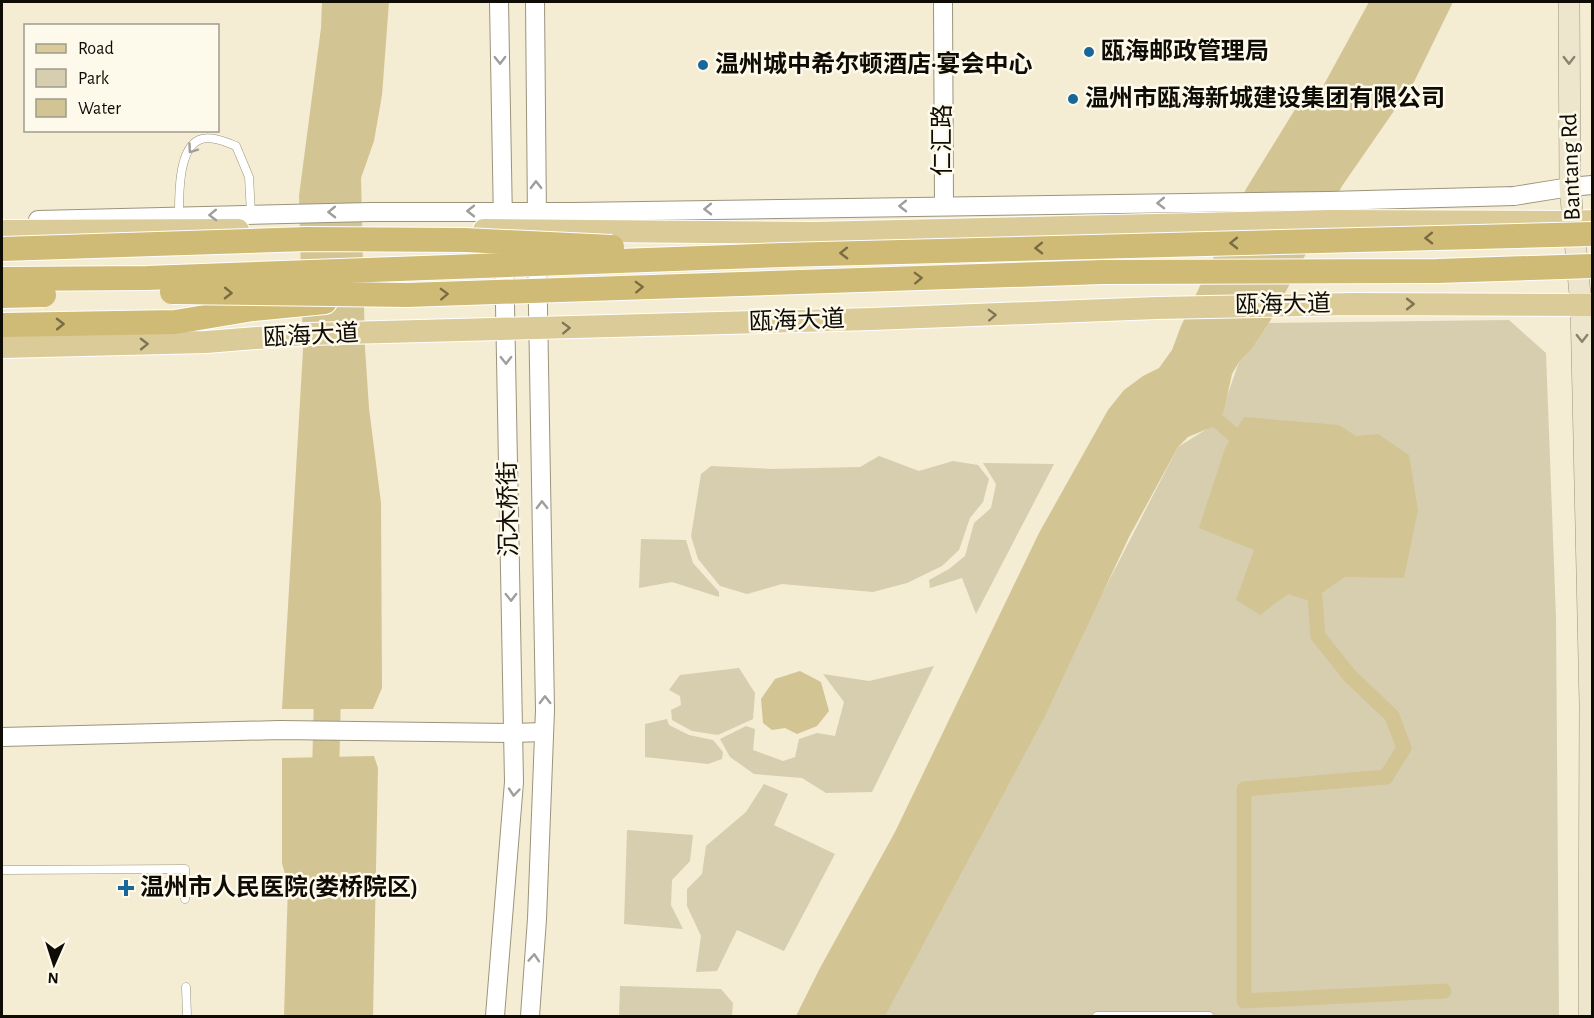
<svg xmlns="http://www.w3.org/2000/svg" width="1594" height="1018" viewBox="0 0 1594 1018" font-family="'Alegreya Sans','Noto Sans SC',sans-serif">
<rect width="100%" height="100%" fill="#f4ecd3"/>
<!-- green -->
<g fill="#d7ceb0">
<polygon points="1509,320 1546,353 1556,618 1559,1016 884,1016 1178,447 1218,422 1239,362 1252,349 1269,323"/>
<polygon points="879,456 919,471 953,461 978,465 989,479 983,502 970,518 959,550 942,566 907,583 873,592 782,584 747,594 720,586 698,559 691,536 701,474 711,466 772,469 860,467"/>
<polygon points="983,463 1054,464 976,614 962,578 930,588 929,580 949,569 965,556 974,523 991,508 996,484"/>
<polygon points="641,539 686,540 693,563 719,592 719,597 672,582 639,588"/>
<polygon points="934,666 872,792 826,793 802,778 754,774 730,757 720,739 746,726 755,729 753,750 783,761 795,757 799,739 817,733 835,736 844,702 823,674 869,681"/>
<polygon points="739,668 755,693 753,719 718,735 692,731 672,720 671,710 681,705 680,696 669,690 680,675"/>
<polygon points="667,719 669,725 689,735 713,740 723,752 722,759 708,764 645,757 645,724"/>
<polygon points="764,784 788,794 774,825 835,854 784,951 737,930 717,971 696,972 701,936 687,906 687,889 702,874 706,846 746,812"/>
<polygon points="627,830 693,835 690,861 672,880 671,905 683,929 624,924"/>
<polygon points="620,986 721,989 733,1003 732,1016 619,1016"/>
</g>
<!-- water -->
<g fill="#d3c493">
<polygon points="322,2 389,2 382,95 374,141 361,178 365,348 369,408 381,503 382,688 373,709 282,709 303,350 299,196 321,28"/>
<polygon points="1369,2 1453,2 1414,82 1342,186 1269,323 1252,349 1239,362 1232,374 1224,410 1218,422 1212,427 1188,437 1178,447 1129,537 1044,718 885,1016 796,1016 820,968 895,832 1039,533 1108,410 1124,390 1143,376 1159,368 1172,350 1181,326 1246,189 1299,103 1321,90"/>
<polygon points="1244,417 1339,425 1356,436 1378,434 1409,455 1418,510 1404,578 1345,577 1310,601 1288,594 1260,615 1236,600 1254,550 1199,528 1225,448"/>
<polygon points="800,671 821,682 829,711 817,726 797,734 785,728 772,730 763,723 761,699 775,679"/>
<polygon points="374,756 378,768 373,1016 284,1016 288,885 282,863 282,758"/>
</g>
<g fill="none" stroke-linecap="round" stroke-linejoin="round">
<!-- canal -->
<g stroke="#d3c493" stroke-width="15">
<polyline points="1204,409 1234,435 1243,453"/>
<polyline points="1306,579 1315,597 1318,636 1350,676 1392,716 1404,748 1386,777 1244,789 1244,1001 1444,991"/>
</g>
<!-- river -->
<polyline stroke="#d3c493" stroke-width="27" points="325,795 328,674"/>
<!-- service casing -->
<g stroke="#9b947d" stroke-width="9">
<g id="service">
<path d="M 179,216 C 179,197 178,149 199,140 C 210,135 226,142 236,146 L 249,177 L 251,214"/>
<polyline points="2,870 185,869 185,899"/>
<polyline points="186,987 187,1016"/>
<polyline points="1097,1016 1209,1016"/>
</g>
</g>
<!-- tertiary casing -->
<g stroke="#9b947d" stroke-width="20">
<g id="tertiary">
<polyline points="499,2 503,222"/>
<polyline points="535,2 537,220"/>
<polyline points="943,2 944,206"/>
<polyline points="38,220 371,212 573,212 1329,201 1514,196 1570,187 1592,185"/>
<polyline points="2,737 280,730 513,733 543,732"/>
<polyline points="495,1016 514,782 504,252"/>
<polyline points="530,1016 537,919 545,710 537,251"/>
</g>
</g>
<!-- secondary casing -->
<g stroke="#9b947d" stroke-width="22">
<polyline id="secondary" points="1569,2 1570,187 1581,305 1590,704 1589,1016"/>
</g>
<!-- primary casing -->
<g stroke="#fff" stroke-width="24">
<g id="primary">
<polyline points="484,230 812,233 1330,221 1572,222 1592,221"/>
<polyline points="2,231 238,230"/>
<polyline points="2,347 206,342 308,334 872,319 1157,308 1352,304 1592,305"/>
</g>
</g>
<!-- trunk casing -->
<g stroke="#fff" stroke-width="26">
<polyline id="trunk" points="2,325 175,322 253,309 325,302"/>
</g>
<!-- service -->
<use href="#service" stroke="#fff" stroke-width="8"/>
<!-- tertiary -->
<use href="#tertiary" stroke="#fff" stroke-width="18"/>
<!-- secondary -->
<use href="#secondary" stroke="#ede5cc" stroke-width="21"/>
<!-- primary -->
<use href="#primary" stroke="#dbcb98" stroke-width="22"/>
<!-- trunk -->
<use href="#trunk" stroke="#cfba76" stroke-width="24"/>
<!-- trunk-bridge casing -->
<g stroke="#fff" stroke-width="26" stroke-linecap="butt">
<g id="trunk-bridge">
<polyline points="2,249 307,239 465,240 612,247"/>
<polyline points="2,279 147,278 783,255 1592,234"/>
<polyline points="172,292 407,295 1103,272 1437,271 1592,266"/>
<polyline points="2,296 44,295"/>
</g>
</g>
<!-- trunk-bridge -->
<use href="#trunk-bridge" stroke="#cfba76" stroke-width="24"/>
</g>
<!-- one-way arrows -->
<defs><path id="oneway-chevron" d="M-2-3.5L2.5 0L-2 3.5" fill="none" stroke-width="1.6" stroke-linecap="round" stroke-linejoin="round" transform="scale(1.5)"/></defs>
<g stroke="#9f9e9b">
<use href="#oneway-chevron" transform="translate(500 60) rotate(89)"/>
<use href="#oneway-chevron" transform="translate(192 149) rotate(126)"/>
<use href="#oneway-chevron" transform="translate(536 185) rotate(-91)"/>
<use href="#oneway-chevron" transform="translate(1161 203) rotate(179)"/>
<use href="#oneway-chevron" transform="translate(903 206) rotate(179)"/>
<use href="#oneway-chevron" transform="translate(708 209) rotate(179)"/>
<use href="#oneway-chevron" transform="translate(471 211) rotate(180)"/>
<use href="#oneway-chevron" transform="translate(332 212) rotate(179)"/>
<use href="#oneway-chevron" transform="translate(213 215) rotate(179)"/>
<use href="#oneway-chevron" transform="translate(506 360) rotate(89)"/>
<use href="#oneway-chevron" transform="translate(542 505) rotate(-91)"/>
<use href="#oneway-chevron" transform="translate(511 597) rotate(89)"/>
<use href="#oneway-chevron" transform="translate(545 700) rotate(-91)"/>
<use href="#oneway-chevron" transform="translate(514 792) rotate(95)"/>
<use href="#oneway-chevron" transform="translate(534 958) rotate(-86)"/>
</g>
<g stroke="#898372">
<use href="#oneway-chevron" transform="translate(1569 60) rotate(90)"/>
<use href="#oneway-chevron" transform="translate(1582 338) rotate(90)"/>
</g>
<g stroke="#796c43">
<use href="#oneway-chevron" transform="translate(1429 238) rotate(179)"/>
<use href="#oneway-chevron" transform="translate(1234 243) rotate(179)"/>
<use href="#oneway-chevron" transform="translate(1039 248) rotate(179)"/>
<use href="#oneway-chevron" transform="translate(844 253) rotate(179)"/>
<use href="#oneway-chevron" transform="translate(918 278) rotate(-2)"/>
<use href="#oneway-chevron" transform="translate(639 287) rotate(-2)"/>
<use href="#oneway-chevron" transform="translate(228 293) rotate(1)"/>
<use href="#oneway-chevron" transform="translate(444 294) rotate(-2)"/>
<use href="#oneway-chevron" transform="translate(60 324) rotate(-1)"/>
</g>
<g stroke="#7f7556">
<use href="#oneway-chevron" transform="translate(1410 304)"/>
<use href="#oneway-chevron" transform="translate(992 315) rotate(-2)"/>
<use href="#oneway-chevron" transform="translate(566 328) rotate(-2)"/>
<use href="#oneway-chevron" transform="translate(144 344) rotate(-1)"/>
</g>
<!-- markers -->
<g fill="#196799" stroke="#fefaeb" stroke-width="2">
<circle cx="1089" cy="52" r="6"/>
<circle cx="703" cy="65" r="6"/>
<circle cx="1073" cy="99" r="6"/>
<path d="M123 879h6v6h6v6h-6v6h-6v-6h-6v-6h6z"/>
</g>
<g text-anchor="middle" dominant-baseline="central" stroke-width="5" stroke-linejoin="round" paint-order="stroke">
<!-- poi labels -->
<g font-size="24" font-weight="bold" fill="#0f0c05" stroke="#fefaeb" text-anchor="start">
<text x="1101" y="52">瓯海邮政管理局</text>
<text x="715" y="65">温州城中希尔顿酒店·宴会中心</text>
<text x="1085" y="99">温州市瓯海新城建设集团有限公司</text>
<text x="140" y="888">温州市人民医院(娄桥院区)</text>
</g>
<!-- street labels -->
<g font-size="24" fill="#0f0c05" stroke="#fefaeb">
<text transform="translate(943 140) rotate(-90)">仁汇路</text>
<text transform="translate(1571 167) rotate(-92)">Bantang Rd</text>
<text transform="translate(1283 305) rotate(-1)">瓯海大道</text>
<text transform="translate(797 321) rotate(-2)">瓯海大道</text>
<text transform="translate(311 336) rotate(-3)">瓯海大道</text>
<text transform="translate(509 509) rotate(-91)">沉木桥街</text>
</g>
</g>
<!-- border -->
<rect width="1594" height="1018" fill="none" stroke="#0f0c05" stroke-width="6"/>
<!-- legend -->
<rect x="24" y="24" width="195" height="108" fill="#fefaeb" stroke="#9e9b8f" stroke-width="1.5"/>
<rect x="36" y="44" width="30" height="9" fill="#dbcb98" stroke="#9e9b8f" stroke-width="1.5"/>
<text x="78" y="54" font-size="18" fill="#0f0c05">Road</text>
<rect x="36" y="69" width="30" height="18" fill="#d7ceb0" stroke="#9e9b8f" stroke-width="1.5"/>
<text x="78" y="84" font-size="18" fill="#0f0c05">Park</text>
<rect x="36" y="99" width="30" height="18" fill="#d3c493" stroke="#9e9b8f" stroke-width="1.5"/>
<text x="78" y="114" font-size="18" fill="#0f0c05">Water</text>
<!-- north arrow -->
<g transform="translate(54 964) rotate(183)" stroke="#fefaeb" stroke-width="4.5" paint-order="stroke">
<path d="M0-4.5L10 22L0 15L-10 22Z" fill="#0f0c05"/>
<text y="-9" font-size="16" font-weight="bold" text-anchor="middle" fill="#0f0c05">N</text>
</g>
</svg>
